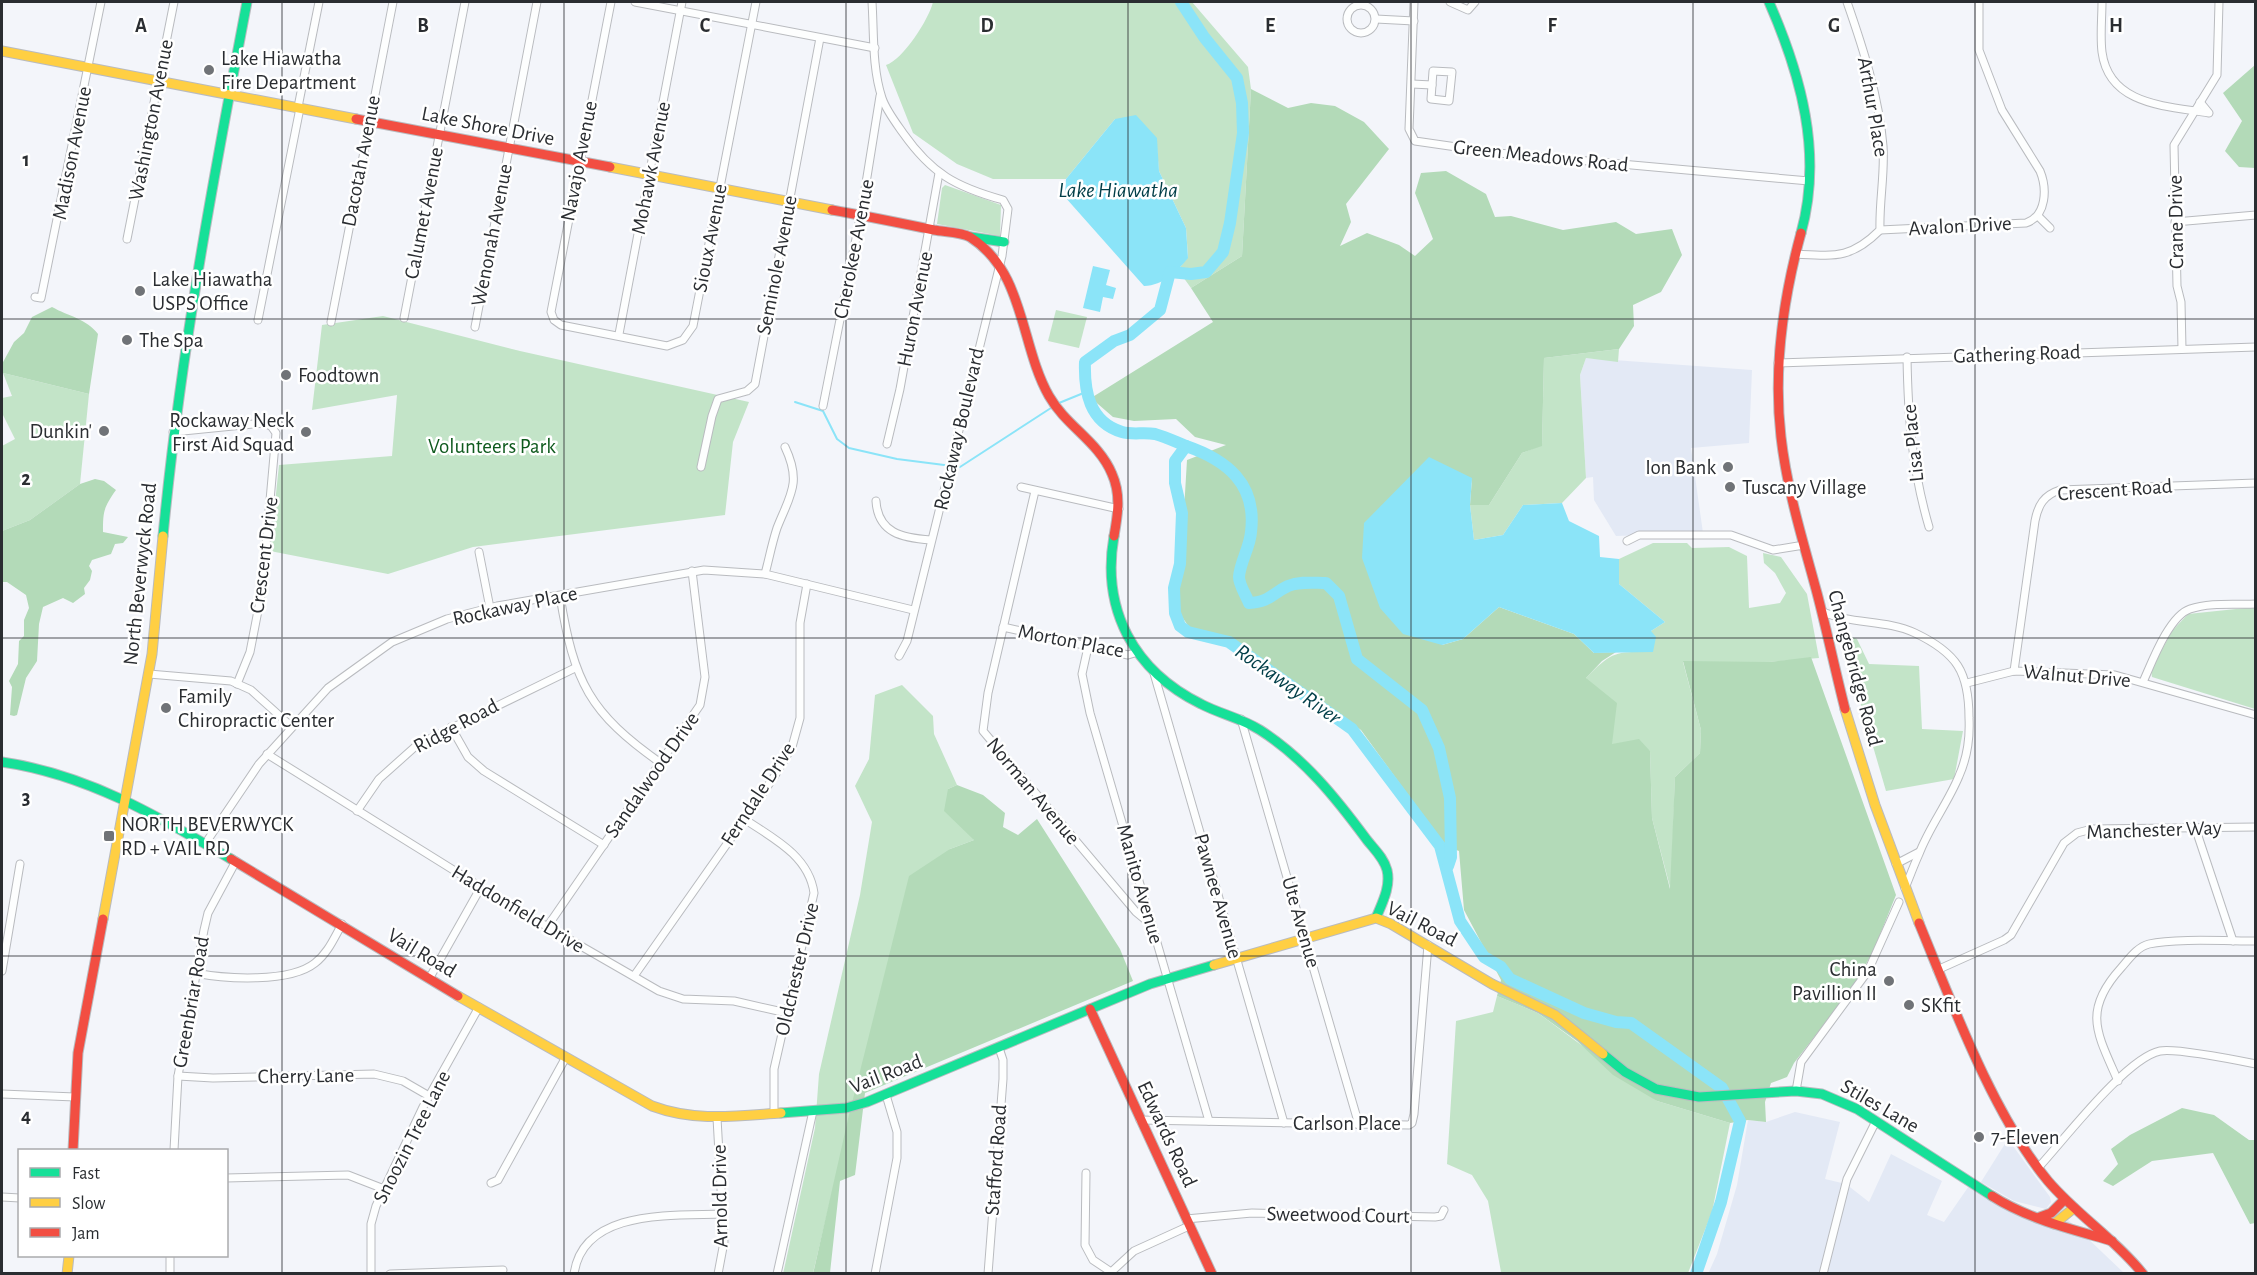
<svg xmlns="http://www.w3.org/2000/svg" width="2257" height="1275" viewBox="0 0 2257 1275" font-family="'Alegreya Sans',sans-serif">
<rect width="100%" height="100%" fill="#f3f5fa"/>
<!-- built -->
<g fill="#e3e9f5">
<polygon points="1586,358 1752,370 1749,443 1691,448 1703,533 1616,536 1594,500 1593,477 1586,478 1580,375"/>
<polygon points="1795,1112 1840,1122 1825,1179 1846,1184 1869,1202 1891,1154 1942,1181 1927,1215 1944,1222 1971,1183 1983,1192 2048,1220 2061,1213 2124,1273 1708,1274 1717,1254 1737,1185 1748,1120 1766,1122"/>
<polygon points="2008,1139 2050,1197 2051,1202 2046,1209 2014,1201 1981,1182"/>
</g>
<!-- green -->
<g fill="#c3e4c8">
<path d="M 933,2 L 1192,2 L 1248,67 L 1251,89 L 1242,256 L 1191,288 L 1178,270 L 1188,257 L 1186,228 L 1159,171 L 1156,138 L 1115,119 L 1066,179 L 993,179 L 957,164 L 913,133 L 886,65 C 903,60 929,19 933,2 Z"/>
<polygon points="945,185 1001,205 1000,236 937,224 942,188"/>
<polygon points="1056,310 1087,317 1079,348 1048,341"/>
<polygon points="383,316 520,351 749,402 733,442 725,515 473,547 388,574 270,551 279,465 392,456 397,395 312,410 322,325"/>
<polygon points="1619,349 1618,362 1586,358 1580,375 1586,478 1562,503 1523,505 1503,535 1474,540 1470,505 1489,505 1522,453 1542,445 1544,358"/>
<polygon points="3,373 89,394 80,484 30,520 2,531 2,446 15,439 3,415 2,398 12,396"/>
<path d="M 1653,543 L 1687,543 L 1692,548 L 1729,547 L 1747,556 L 1749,608 L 1780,603 L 1786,593 L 1775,573 L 1764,563 L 1763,553 L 1781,557 L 1807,594 L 1819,658 L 1769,662 L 1683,662 L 1701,730 L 1700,753 L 1675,777 L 1671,891 L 1652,818 L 1650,751 L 1611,744 L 1586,678 C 1613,650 1616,652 1653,652 L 1651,631 L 1665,622 L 1619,584 L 1619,559 Z"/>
<polygon points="2255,607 2255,709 2152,677 2151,670 2172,631 2188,614"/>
<polygon points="1840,633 1857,639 1869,664 1919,666 1922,729 1963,731 1954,779 1886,791"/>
<polygon points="902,685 933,716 934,734 957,785 948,789 974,840 950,849 855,1096 813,1273 783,1274 815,1128 819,1074 860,895 872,822 855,786 869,759 875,695"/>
<polygon points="1497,996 1538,1013 1657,1101 1730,1123 1712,1212 1688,1273 1485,1273 1501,1272 1488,1201 1472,1175 1447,1164 1456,1021 1493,1012"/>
</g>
<!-- forest -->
<g fill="#b3dab8">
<polygon points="2255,65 2255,168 2239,167 2225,151 2242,121 2223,93"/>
<polygon points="1251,89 1288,108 1311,103 1335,106 1364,122 1389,149 1346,204 1351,222 1340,246 1367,233 1399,245 1415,256 1433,239 1415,193 1421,173 1446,171 1486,194 1495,217 1511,216 1563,230 1616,222 1636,234 1672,229 1682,255 1661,292 1633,305 1634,326 1619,349 1544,358 1542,446 1522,453 1489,505 1470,505 1472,478 1442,645 1463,639 1499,607 1574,634 1594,653 1616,652 1602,661 1586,678 1617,703 1612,744 1639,739 1650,751 1652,818 1670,889 1675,777 1700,753 1701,730 1683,661 1769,662 1811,657 1896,895 1875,947 1856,983 1794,1063 1787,1077 1771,1083 1765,1102 1766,1122 1748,1120 1730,1123 1657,1101 1613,1075 1577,1041 1538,1013 1497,996 1501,980 1464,910 1459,851 1445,846 1361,730 1232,639 1189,627 1178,611 1187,460 1226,445 1195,437 1176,419 1134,421 1113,417 1091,398 1213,322 1191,288 1242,256"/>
<path d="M 52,307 C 68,316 87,319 98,334 L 89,394 L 3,373 L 2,364 L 14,342 L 24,333 L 32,317 Z"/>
<path d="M 95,479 L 104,481 L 116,490 C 103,508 103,513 103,532 L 128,537 L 123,543 L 115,544 L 111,554 L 92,560 L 89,566 L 92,571 L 90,580 L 84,588 L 85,594 L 73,603 L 63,598 L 43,607 L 39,624 L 37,661 L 26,678 L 17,715 L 14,716 L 10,715 L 12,687 L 9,681 L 18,664 L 19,641 L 24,636 L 24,620 L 29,608 L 26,595 L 7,582 L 2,582 L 2,531 L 30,520 L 80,484 Z"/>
<polygon points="957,785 983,795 1005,813 1003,827 1018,835 1037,819 1120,949 1133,981 865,1093 855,1175 840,1181 830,1273 813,1274 848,1119 909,876 950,849 974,840 944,811 948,789"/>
<polygon points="2182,1108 2214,1115 2249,1140 2255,1140 2255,1223 2250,1224 2213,1153 2152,1161 2113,1186 2103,1181 2118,1164 2111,1149 2130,1135"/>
</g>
<!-- water -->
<g fill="#8be4f8">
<path d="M 1136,115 L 1157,138 L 1159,171 L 1186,228 L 1188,258 C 1176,273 1164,285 1144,286 L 1065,197 L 1066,179 L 1115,119 Z"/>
<polygon points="1093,266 1110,270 1106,285 1116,288 1113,299 1103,297 1100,312 1083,308"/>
<polygon points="1429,457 1472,478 1470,505 1474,540 1503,535 1523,505 1562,503 1569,521 1599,536 1600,557 1619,559 1619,584 1665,622 1651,631 1656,637 1653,652 1594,653 1574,634 1499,607 1463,639 1442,645 1403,634 1380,608 1362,558 1364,523"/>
</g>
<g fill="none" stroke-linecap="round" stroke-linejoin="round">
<!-- stream -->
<g stroke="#8be4f8" stroke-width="2">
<polyline points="795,402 823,411 837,439 849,448 897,459 960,467 1054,406"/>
<polyline points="1059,403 1086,392"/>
</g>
<!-- river -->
<g stroke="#8be4f8" stroke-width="12">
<path d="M 1181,2 L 1204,37 L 1237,78 L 1242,103 L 1243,133 L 1230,223 L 1223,252 L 1206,272 L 1191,274 L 1170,272 L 1160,310 L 1130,335 L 1114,341 L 1085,362 C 1084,391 1089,422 1122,432 C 1132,435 1144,432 1155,434 C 1166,437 1176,442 1186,446 L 1175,461 L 1175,483 L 1182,513 L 1180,564 L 1174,588 L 1175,613 L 1180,626 L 1188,632 L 1229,642 L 1352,729 L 1440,846 L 1460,921 L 1484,957 L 1501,967 L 1510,979 L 1584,1013 L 1616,1022 L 1631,1023 L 1722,1088 L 1740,1121 L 1721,1202 L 1696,1274"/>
<path d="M 1186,446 C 1227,460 1257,484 1251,532 C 1250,547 1240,562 1239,577 C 1239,585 1246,595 1249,603 C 1270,602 1271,594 1288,586 C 1300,581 1314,583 1326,583 L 1339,596 L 1357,659 L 1422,710 L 1439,748 L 1450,798 L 1451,857 L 1448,866"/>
</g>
<!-- street casing -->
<g stroke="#b9bbbf" stroke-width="9">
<g id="street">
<polyline points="611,2 551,312 554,320 561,325 667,346 683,340 693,326 756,2"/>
<polyline points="635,2 875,48"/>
<path d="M 872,2 C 874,32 872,68 882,98 C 886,110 896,123 903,133 C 932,174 956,187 1003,200 L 1008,209 L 1002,256 L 907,641 L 899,656"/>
<polyline points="1414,2 1409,129 1415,141 1498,153 1809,181"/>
<polyline points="1450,2 1468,10 1475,2"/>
<path d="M 2102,2 C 2102,18 2100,36 2102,52 C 2109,106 2168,106 2209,113 L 2200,102"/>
<circle cx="1361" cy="19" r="14"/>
<polyline points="1376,19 1414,21"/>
<polygon points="1433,71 1452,72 1449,101 1431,99"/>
<polyline points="1412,84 1432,85"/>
<polyline points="298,107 319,2"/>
<polyline points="2038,216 2050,228"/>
<polyline points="2175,222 2256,215"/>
<path d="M 1880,230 L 2026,223 C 2047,216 2047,188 2040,171 L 2002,110 L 1979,50 L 1979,2"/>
<polyline points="127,239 174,2"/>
<path d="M 1795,254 C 1835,256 1851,259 1880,230 C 1879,202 1885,174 1883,146 C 1879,97 1863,48 1847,2"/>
<polyline points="35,297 41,298 101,2"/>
<polyline points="404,318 465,2"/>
<polyline points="258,320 300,108"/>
<polyline points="331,322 393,2"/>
<polyline points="475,327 537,2"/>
<polyline points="619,334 682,2"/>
<polyline points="2182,349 2181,302 2177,286 2174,145 2217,75 2219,2"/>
<path d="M 1907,357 C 1908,417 1912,469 1929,527"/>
<polyline points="1778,363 2256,347"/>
<polyline points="823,406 862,208 880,96"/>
<polyline points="173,432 264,423 271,426 276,433 262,590 250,652 237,684"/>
<polyline points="887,444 900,389 939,173"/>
<polyline points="701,467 712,416 718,399 747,391 755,384 820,38"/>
<polyline points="1021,487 1119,509"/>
<polyline points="1035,491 988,693 983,731 1136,912 1153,926"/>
<path d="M 876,501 C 878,533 902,538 931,540"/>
<polyline points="1627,541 1639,535 1731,535 1773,550 1804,545"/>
<polyline points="479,552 490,608"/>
<path d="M 765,574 C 769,559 772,543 777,528 C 790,495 802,483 785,447"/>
<path d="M 560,596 C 574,682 589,713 662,764"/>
<path d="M 1821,611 C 1851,625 1885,619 1915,633 C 1957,653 1969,672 1969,718 C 1970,738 1967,758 1959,776 C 1948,803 1929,827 1919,854 C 1914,865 1910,876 1905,888"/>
<polyline points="1003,627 1128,655 1138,652"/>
<polyline points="1088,647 1082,674 1090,713 1209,1121"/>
<polyline points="1153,670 1284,1123"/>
<path d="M 2014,671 L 2035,521 C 2038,505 2044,495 2060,490 L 2256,483"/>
<polyline points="149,674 231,681 251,690 291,726"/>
<path d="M 2143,682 C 2152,662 2169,616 2190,609 C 2210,602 2235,605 2256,604"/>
<polyline points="1967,683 2014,671 2115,675 2256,715"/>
<polyline points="1241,719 1359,1125"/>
<polyline points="451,727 468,757 484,771 604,845"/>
<polyline points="267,754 508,904 659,991 683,999 734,1001 787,1013"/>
<polyline points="357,811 379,779 417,745 575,668"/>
<path d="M 744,819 C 773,838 809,856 814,893 L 774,1069 L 774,1114"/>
<polyline points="2195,827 2233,941"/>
<polyline points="205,844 259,764 328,688 392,642 447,619 497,606 704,570 765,574 913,610"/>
<polyline points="1896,864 1919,852"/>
<polyline points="547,927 700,705 705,677 692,571"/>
<polyline points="1937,970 2004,940 2011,935 2064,843 2077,833 2092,829 2256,827"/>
<polyline points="2,971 20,864"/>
<path d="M 195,973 C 226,979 290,983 315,963 C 328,953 334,938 342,924"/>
<polyline points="634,976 774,777 792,747 800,718 800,623 807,584"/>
<polyline points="429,979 481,887"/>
<polyline points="178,1076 213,1078 374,1074 403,1081 429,1096"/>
<path d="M 2118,1081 C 2097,1033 2082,1011 2121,968 C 2129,959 2137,947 2149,944 C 2174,938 2228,941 2256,941"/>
<polyline points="1796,1091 1801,1062 1868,971 1899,902"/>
<polyline points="2,1094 75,1097"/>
<polyline points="717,1118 724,1242 718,1274"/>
<polyline points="1140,1120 1409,1125 1412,1123 1414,1114 1428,945"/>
<polyline points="174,1150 178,1076 204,930 208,913 236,861"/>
<path d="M 2038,1168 C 2064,1140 2126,1058 2160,1051 C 2176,1048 2236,1060 2256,1064"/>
<polyline points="1086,1173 1085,1245 1093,1260 1111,1272"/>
<polyline points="226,1178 348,1175 384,1189"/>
<polyline points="491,1183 498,1180 566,1057"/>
<polyline points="2,1197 20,1198"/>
<polyline points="1186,1219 1252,1213 1435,1217 1441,1216 1444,1210"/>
<polyline points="170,1274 170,1256"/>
<polyline points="371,1274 371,1224 376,1206 423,1107 479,1007"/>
<polyline points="390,1274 503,1270"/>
<path d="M 574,1274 C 583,1208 674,1216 723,1214"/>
<polyline points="777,1274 813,1111"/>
<polyline points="875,1274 897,1158 897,1132 886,1095"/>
<polyline points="988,1274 1003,1079 1003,1060 999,1048"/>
<polyline points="1109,1274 1134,1251 1189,1226"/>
<polyline points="1823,1274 1847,1179 1876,1121"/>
</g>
</g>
<!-- fast casing -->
<g stroke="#b9bbbf" stroke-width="11">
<g id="fast">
<path d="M 1769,2 C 1801,75 1823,154 1801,233"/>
<polyline points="971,237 1004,242"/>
<path d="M 163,536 C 180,356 213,180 247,2"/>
<path d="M 1114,536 C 1101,610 1134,671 1201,704 C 1220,714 1241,718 1260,730 C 1304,758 1336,798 1367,840 C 1374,849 1384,858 1387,870 C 1391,887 1382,903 1376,918"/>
<path d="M 2,762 C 86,774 158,816 231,859"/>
<polyline points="1603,1054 1625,1072 1656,1089 1699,1097 1796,1091 1822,1094 1857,1109 1992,1196"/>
<polyline points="781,1113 846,1108 867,1102 1150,984 1214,965"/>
</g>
</g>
<!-- slow casing -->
<g stroke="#b9bbbf" stroke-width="11">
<g id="slow">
<polyline points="2,51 356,119"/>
<polyline points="610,167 832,210"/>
<polyline points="1845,709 1875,805 1919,923"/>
<polyline points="103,919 152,654 163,536"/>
<polyline points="1214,965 1376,918 1391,924 1492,984 1555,1015 1603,1054"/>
<path d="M 458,996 L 652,1106 C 695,1122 736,1116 781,1113"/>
<polyline points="2054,1224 2074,1208"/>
<polyline points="67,1274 69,1256"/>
</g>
</g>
<!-- jam casing -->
<g stroke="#b9bbbf" stroke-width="11">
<g id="jam">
<polyline points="356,119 610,167"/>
<path d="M 832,210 C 866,216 900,223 934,230 C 945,232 961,232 970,237 C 1025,272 1020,345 1049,396 C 1066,426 1099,442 1112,474 C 1121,494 1118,514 1114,536"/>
<path d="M 1801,233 C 1783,299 1773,368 1781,437 C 1787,490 1803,541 1817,593 C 1827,631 1835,670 1845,709"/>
<polyline points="231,859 458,996"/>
<path d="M 1919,923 C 1952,1003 1993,1115 2048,1181 C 2077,1215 2115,1239 2143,1274"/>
<polyline points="1090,1009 1212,1274"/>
<polyline points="73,1150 78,1053 103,919"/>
<path d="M 1992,1196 C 2028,1219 2071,1229 2112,1241"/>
<polyline points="2040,1217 2051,1213 2064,1200"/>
</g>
</g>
<!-- street -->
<use href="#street" stroke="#fdfefe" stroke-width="7"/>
<!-- fast -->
<use href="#fast" stroke="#16e098" stroke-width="9"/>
<!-- slow -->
<use href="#slow" stroke="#ffcf43" stroke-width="9"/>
<!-- jam -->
<use href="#jam" stroke="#f24e42" stroke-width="9"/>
</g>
<!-- grid -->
<path fill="none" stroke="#2a2d31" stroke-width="1.5" stroke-opacity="0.55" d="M 282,2 L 282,1274M 564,2 L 564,1274M 846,2 L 846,1274M 1128,2 L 1128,1274M 1411,2 L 1411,1274M 1693,2 L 1693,1274M 1975,2 L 1975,1274M 2,319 L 2256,319M 2,638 L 2256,638M 2,956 L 2256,956"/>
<!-- markers -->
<g fill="#707377" stroke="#fff" stroke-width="2">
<circle cx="209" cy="70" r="6"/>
<circle cx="140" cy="291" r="6"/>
<circle cx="127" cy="340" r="6"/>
<circle cx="286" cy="375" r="6"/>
<circle cx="104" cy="431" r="6"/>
<circle cx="306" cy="432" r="6"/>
<circle cx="1728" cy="467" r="6"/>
<circle cx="1730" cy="487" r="6"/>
<circle cx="166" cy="708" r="6"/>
<rect x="103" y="830" width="12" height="12" rx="3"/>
<circle cx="1889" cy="981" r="6"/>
<circle cx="1909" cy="1005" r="6"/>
<circle cx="1979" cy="1137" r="6"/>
</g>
<g text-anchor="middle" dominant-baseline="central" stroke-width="5" stroke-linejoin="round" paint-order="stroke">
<!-- poi labels -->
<g font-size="21" fill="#2a2d31" stroke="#fff" text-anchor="start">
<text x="221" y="58">Lake Hiawatha<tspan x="221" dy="24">Fire Department</tspan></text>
<text x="152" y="279">Lake Hiawatha<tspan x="152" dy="24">USPS Office</tspan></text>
<text x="139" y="340">The Spa</text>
<text x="298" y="375">Foodtown</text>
<text x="294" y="420" text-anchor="end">Rockaway Neck<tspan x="294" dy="24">First Aid Squad</tspan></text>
<text x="92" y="431" text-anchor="end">Dunkin'</text>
<text x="1716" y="467" text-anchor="end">Ion Bank</text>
<text x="1742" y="487">Tuscany Village</text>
<text x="178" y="696">Family<tspan x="178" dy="24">Chiropractic Center</tspan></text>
<text x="121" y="824">NORTH BEVERWYCK<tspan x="121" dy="24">RD + VAIL RD</tspan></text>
<text x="1877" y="969" text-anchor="end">China<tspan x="1877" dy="24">Pavillion II</tspan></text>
<text x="1921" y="1005">SKfit</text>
<text x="1991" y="1137">7-Eleven</text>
</g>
<!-- street labels -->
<g font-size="21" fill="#2a2d31" stroke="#fff">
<text transform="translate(1873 107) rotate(80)">Arthur Place</text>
<text transform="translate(151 120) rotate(-79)">Washington Avenue</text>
<text transform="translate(488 126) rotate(11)">Lake Shore Drive</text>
<text transform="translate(72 153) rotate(-79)">Madison Avenue</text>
<text transform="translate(1541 156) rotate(6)">Green Meadows Road</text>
<text transform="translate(361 161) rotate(-79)">Dacotah Avenue</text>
<text transform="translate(579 161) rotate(-79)">Navajo Avenue</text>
<text transform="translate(651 168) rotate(-79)">Mohawk Avenue</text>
<text transform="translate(424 213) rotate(-79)">Calumet Avenue</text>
<text transform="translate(2176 222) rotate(-91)">Crane Drive</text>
<text transform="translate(1960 226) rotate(-3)">Avalon Drive</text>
<text transform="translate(492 235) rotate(-79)">Wenonah Avenue</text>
<text transform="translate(710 238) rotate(-79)">Sioux Avenue</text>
<text transform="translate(854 249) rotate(-79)">Cherokee Avenue</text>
<text transform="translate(777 265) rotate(-79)">Seminole Avenue</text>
<text transform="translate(915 309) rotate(-79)">Huron Avenue</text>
<text transform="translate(2017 354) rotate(-2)">Gathering Road</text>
<text transform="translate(959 429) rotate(-77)">Rockaway Boulevard</text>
<text transform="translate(1913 443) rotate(-96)">Lisa Place</text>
<text transform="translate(2115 490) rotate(-4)">Crescent Road</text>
<text transform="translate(264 555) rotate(-83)">Crescent Drive</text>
<text transform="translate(140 574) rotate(-84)">North Beverwyck Road</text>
<text transform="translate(515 606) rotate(-12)">Rockaway Place</text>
<text transform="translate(1071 641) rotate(11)">Morton Place</text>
<text transform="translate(1855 668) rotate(75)">Changebridge Road</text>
<text transform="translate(2077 676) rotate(5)">Walnut Drive</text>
<text transform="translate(456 726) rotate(-28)">Ridge Road</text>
<text transform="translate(652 775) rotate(-55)">Sandalwood Drive</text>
<text transform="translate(1033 791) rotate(50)">Norman Avenue</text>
<text transform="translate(758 794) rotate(-57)">Ferndale Drive</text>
<text transform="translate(2154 830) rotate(-2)">Manchester Way</text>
<text transform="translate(1140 884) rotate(74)">Manito Avenue</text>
<text transform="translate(1218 896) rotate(74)">Pawnee Avenue</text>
<text transform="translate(518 909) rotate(31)">Haddonfield Drive</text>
<text transform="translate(1301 922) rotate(74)">Ute Avenue</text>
<text transform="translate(1422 924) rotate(27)">Vail Road</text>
<text transform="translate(422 953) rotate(31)">Vail Road</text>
<text transform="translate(797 969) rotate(-77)">Oldchester Drive</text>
<text transform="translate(191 1002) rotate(-80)">Greenbriar Road</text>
<text transform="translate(886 1074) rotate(-21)">Vail Road</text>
<text transform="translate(306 1076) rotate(-1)">Cherry Lane</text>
<text transform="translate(1880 1106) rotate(30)">Stiles Lane</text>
<text x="1347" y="1123">Carlson Place</text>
<text transform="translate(1167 1134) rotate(65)">Edwards Road</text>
<text transform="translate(412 1137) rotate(-63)">Snoozin Tree Lane</text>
<text transform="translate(996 1160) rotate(-86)">Stafford Road</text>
<text transform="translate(720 1196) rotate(-91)">Arnold Drive</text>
<text transform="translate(1338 1215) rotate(1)">Sweetwood Court</text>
</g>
<!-- park labels -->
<g font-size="21" fill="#0f5a1e" stroke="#fff">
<text x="492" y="446">Volunteers Park</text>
</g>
<!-- water labels -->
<g font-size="22" font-style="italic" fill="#003e48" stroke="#fff">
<text x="1118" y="190">Lake Hiawatha</text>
<text transform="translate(1288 684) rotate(35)">Rockaway River</text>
</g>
</g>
<g font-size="20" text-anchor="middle" font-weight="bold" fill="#2a2d31" stroke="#fff" stroke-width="5" stroke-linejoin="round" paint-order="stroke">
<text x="141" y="32">A</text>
<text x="423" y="32">B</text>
<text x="705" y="32">C</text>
<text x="987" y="32">D</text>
<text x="1270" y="32">E</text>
<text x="1552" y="32">F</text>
<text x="1834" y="32">G</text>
<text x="2116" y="32">H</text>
<text x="26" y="166">1</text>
<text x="26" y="485">2</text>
<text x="26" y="804">3</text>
<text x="26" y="1122">4</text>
</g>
<!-- border -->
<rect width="2257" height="1275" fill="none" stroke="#2a2d31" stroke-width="6"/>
<!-- legend -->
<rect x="18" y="1149" width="210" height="108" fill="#ffffff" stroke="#aaabad" stroke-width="1.5"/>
<rect x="30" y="1168" width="30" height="9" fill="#16e098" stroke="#aaabad" stroke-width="1.5"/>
<text x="72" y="1179" font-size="18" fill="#2a2d31">Fast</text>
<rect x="30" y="1198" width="30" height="9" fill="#ffcf43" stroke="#aaabad" stroke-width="1.5"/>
<text x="72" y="1209" font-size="18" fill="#2a2d31">Slow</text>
<rect x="30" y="1228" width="30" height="9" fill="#f24e42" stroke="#aaabad" stroke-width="1.5"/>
<text x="72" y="1239" font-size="18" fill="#2a2d31">Jam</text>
</svg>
